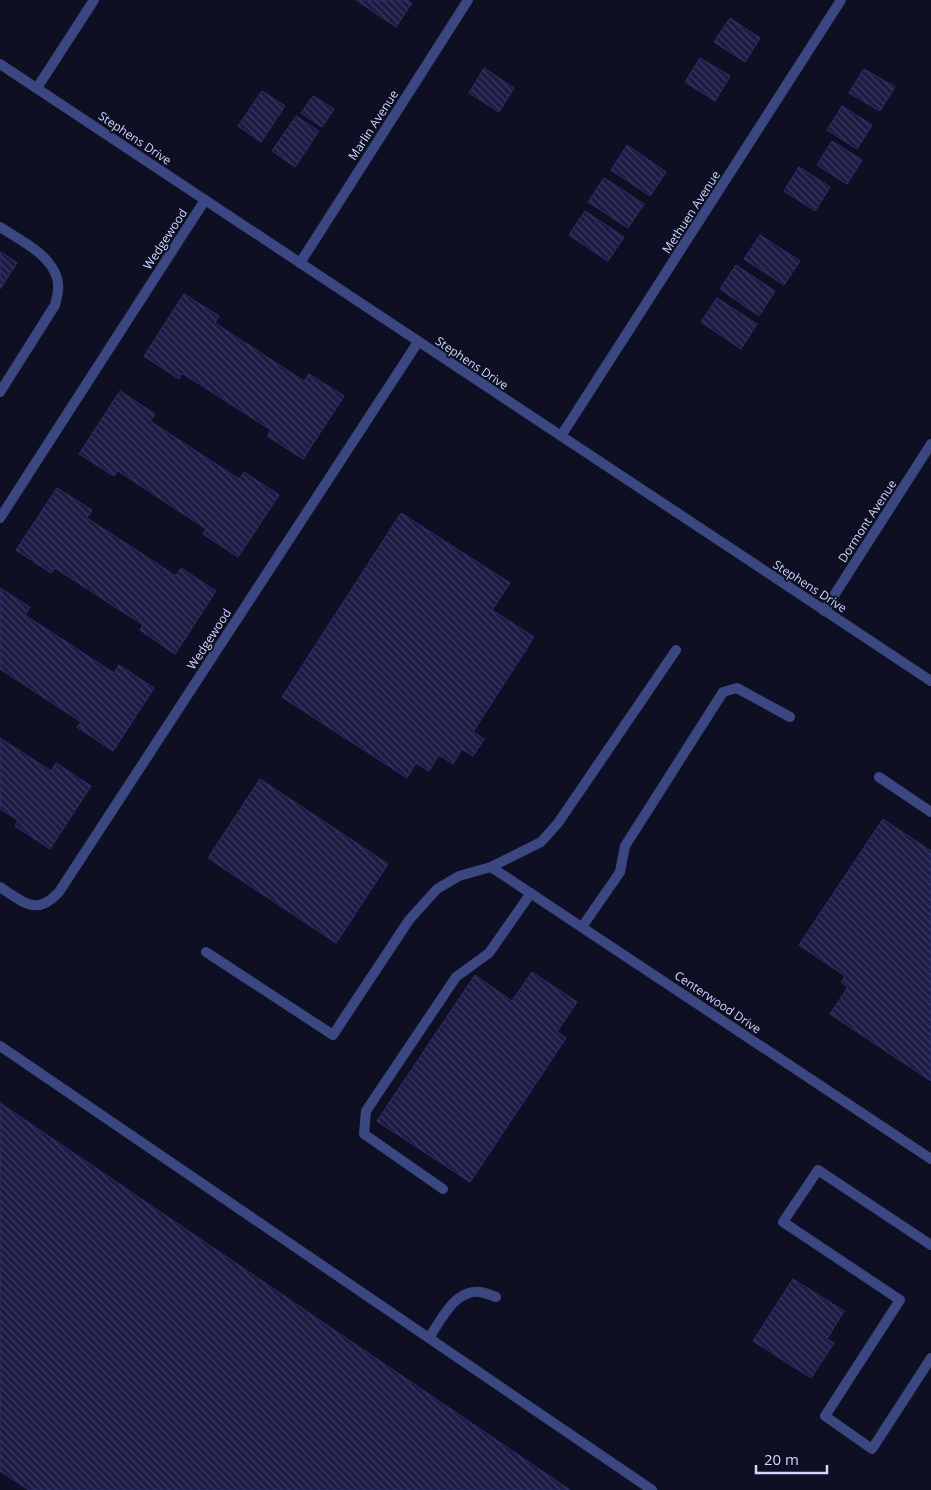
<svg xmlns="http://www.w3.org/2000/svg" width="931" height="1490" viewBox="0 0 931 1490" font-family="'Open Sans',sans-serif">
<defs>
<pattern id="building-back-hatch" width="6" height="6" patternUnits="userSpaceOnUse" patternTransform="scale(1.25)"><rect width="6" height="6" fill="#1b1b43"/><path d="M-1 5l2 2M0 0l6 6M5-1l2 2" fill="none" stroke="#3b3b5f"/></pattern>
</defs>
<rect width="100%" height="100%" fill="#0e0f23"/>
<!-- building -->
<g fill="url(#building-back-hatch)" stroke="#2d2e6f">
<polygon points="356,0 407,0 412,3 396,27"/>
<polygon points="730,18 760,38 745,62 714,42"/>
<polygon points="700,58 730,76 715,101 685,82"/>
<polygon points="484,68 514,88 499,112 469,93"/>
<polygon points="864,69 895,87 880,111 849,93"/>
<polygon points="262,91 285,106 261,142 238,126"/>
<polygon points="313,96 334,109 322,127 301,113"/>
<polygon points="842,106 872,125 857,149 827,130"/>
<polygon points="296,116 319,131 295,167 272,151"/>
<polygon points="832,141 862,160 847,184 817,165"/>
<polygon points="627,145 666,172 650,196 611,170"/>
<polygon points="799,167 830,187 815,211 784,191"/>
<polygon points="604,178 644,204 628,228 588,202"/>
<polygon points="585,211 624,237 608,261 569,235"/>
<polygon points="760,235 800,261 784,285 744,259"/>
<polygon points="1,252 17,263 0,289 0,253"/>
<polygon points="736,265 775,291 759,316 720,289"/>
<polygon points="184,294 219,316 215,323 304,381 309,374 344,396 303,459 267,436 271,430 182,373 179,379 144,356"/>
<polygon points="717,298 757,324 741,349 701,322"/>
<polygon points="120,391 155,414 150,421 239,479 244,472 279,495 238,557 203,534 206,529 118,471 114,476 79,454"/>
<polygon points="57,488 92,510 87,518 176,576 181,568 216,591 175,654 140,630 143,625 55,568 51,573 16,550"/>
<polygon points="401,513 510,583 492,610 534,637 473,732 484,739 473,756 462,749 453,764 439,755 429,771 416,763 407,778 282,697"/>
<polygon points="0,588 30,607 25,615 114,673 119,665 154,688 113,751 77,727 81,722 0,669"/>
<polygon points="0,738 51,771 56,763 91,786 50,849 15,826 18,820 0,809"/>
<polygon points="260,779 388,864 336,943 208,858"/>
<polygon points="883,819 931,851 931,1081 830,1014 848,987 841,982 845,976 799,945"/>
<polygon points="532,972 577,1002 557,1032 566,1038 470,1182 377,1121 475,975 512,1001"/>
<polygon points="0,1103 570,1490 29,1490 0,1471"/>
<polygon points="793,1279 844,1311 827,1339 834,1343 811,1378 753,1341"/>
</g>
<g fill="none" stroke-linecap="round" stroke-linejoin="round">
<!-- service -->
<g stroke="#3a4781" stroke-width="10">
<polyline points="879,777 931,812"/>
<polyline points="582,927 620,872 625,846 723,692 737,688 790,717"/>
<polyline points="206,952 333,1035 409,920 437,889 459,876 491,867 541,842 558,823 676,650"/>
<polyline points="0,1046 652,1490"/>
<polyline points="443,1189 364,1134 366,1111 456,977 489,953 531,893"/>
<polyline points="931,1245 818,1170 783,1222 900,1300 825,1416 872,1449 931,1358"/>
<path d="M 429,1338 C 441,1320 455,1289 480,1292 C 486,1293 491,1295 496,1297"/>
</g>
<!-- minor -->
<g stroke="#3a4781" stroke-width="10">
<polyline points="37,88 94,0"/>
<path d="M 0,227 C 20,240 50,254 57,278 C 60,287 57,297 55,305 L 0,392"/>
<polyline points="300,263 468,0"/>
<polyline points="561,436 841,0"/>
<polyline points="0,518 205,200"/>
<polyline points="824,611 931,444"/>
<polyline points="491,867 931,1159"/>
<path d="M 0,887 C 23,902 36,917 59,892 L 418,342"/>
</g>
<!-- tertiary -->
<polyline stroke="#3a4781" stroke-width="10" points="0,64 931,681"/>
</g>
<g text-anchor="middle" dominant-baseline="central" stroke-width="4" stroke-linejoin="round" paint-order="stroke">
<!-- street labels -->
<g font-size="12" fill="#d1d6fe" stroke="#0e0f23">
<text transform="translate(373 125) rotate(-57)">Marlin Avenue</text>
<text transform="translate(135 138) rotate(34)">Stephens Drive</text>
<text transform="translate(691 212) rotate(-57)">Methuen Avenue</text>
<text transform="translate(165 239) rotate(-57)">Wedgewood</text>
<text transform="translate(472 363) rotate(34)">Stephens Drive</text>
<text transform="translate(867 521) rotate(-57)">Dormont Avenue</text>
<text transform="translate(810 586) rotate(33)">Stephens Drive</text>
<text transform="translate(209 639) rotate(-57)">Wedgewood</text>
<text transform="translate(718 1002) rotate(34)">Centerwood Drive</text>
</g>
</g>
<!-- scale -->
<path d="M756 1465v8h71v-8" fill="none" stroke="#d1d6fe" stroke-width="2.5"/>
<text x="764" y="1465" font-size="15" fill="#d1d6fe" stroke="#0e0f23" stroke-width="4" paint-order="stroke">20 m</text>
</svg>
